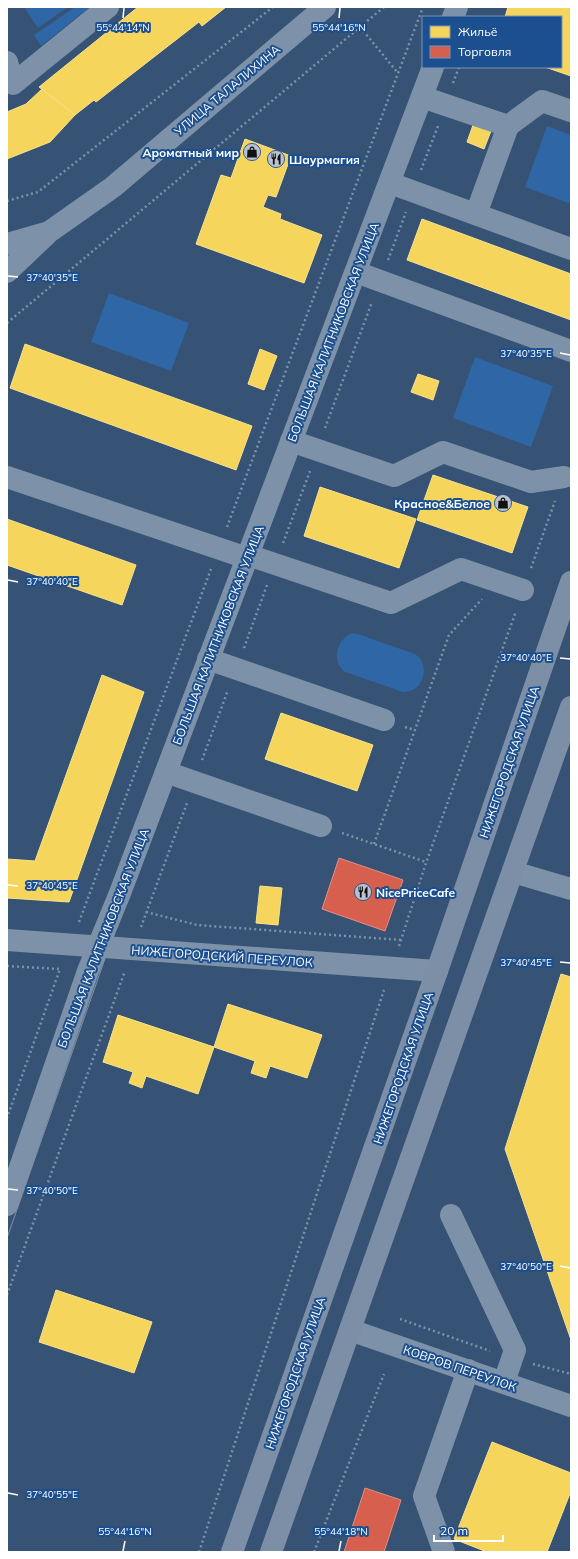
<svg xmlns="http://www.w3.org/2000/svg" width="578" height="1559" viewBox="0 0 578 1559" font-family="Mulish,sans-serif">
<rect width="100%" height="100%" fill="#365274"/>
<!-- green -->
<g fill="#2f66a5">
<polygon points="24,7 68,7 38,28"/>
<polygon points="75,7 90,7 41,46 34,35"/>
<polygon points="547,126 571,135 571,204 525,187"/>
<polygon points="109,293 189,323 171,371 91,342"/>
<polygon points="475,357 553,386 531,447 453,418"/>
<path d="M 351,633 L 358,634 L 415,654 C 432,665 423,693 403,692 L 345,672 C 331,662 336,641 351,633 Z"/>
</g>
<!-- homes -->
<g fill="#f6d55c" stroke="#f9e28d">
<polygon points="138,7 226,7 202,26 199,22 96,102 94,100 75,115 39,87"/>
<polygon points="508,7 571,7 571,76 545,67 561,67 561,17 505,17"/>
<polygon points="42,89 75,115 50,142 7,159 7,112 26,104"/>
<polygon points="473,125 491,131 484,149 467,142"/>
<polygon points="245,139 291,156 276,197 268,195 263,207 281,214 280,219 322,235 304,283 196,244 221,175 231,178"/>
<polygon points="422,219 571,274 571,320 407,260"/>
<polygon points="25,344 252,426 236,470 10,388"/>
<polygon points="260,349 277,356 264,390 248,384"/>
<polygon points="418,374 439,381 433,400 411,392"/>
<polygon points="433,475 528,507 512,553 417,520"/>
<polygon points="320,487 416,519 399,568 304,536"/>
<polygon points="7,519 136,565 122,605 7,565"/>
<polygon points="102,675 144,692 69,902 7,898 7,859 35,861"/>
<polygon points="281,713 373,745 357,791 265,759"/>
<polygon points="260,886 282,888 278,925 256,923"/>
<polygon points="561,974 571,977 571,1340 505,1149"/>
<polygon points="228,1004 322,1035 307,1078 270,1066 266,1078 251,1073 255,1061 214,1047"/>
<polygon points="118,1015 214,1047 198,1094 146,1076 142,1088 129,1083 133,1072 103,1062"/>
<polygon points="56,1290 152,1322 134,1373 39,1342"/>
<polygon points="492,1442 571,1473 571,1491 547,1552 487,1552 454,1539"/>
</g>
<!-- shops -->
<g fill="#d6604d" stroke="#e29082">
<polygon points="339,858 403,880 385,931 322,909"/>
<polygon points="365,1488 401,1500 384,1552 344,1552"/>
</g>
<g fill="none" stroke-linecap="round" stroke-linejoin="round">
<!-- path -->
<g stroke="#7d92a8" stroke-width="2.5" stroke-dasharray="2 3" stroke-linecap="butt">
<polyline points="360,27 398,73"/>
<polyline points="453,83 459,67"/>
<polyline points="421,170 438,126"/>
<polyline points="7,201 38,192 273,7"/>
<polyline points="388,260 406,212"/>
<polyline points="7,323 384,7"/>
<polyline points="325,428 372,302"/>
<polyline points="227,527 423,7"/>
<polyline points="283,543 310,471"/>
<polyline points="531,568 555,501"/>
<polyline points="244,648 267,585"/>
<polyline points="405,727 415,730"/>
<polyline points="202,760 228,690"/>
<polyline points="342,833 426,862"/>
<polyline points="374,844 449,635 482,599"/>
<polyline points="146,912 197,925 401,940"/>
<polyline points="79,922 211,569"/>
<polyline points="141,927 187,803"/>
<polyline points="399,946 426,863 516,611"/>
<polyline points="7,966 60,969 7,1118"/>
<polyline points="7,1295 125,971"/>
<polyline points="400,1319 490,1351"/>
<polyline points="533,1364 571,1374"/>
<polyline points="199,1552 384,990"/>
<polyline points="314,1552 384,1374"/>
</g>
<!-- minor -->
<g stroke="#7d92a8" stroke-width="22">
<polyline points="453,17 457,7"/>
<polyline points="7,62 13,84 108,7"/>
<polyline points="422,97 508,126 542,101 571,111"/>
<polyline points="390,183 571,249"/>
<polyline points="476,214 508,126"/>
<polyline points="7,244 49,232 113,187 325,7"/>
<polyline points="7,272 46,235"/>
<polyline points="356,272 571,351"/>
<polyline points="291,441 394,476 443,452 531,482 564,477"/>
<polyline points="7,477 247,558"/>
<polyline points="248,555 391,603 461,569 523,590"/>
<polyline points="208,659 384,720"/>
<polyline points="166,772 321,826"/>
<polyline points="513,872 571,889"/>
<polyline points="7,940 437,971"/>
<polyline points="7,1205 88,971 120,893 433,67"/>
<polyline points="451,1215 515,1350 504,1382"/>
<polyline points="350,1330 571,1406"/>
<polyline points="444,1552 424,1496 468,1370"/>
</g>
<!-- major -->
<g stroke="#7d8ea7" stroke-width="22">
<polyline points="232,1552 437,971 571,582"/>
<polyline points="271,1552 571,707"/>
</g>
<!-- tram -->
<g stroke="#7e92a7" stroke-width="1">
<polyline points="446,17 450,7"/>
<polyline points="461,17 465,7"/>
<polyline points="7,1175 78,970 112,891 427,67"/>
<polyline points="7,1238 127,896 442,67"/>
</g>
</g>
<!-- ticks -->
<path fill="none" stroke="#fff" stroke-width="1.5" d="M 123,18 L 124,8M 339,18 L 340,8M 8,276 L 18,277M 560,353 L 570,355M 8,580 L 18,582M 560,658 L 570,659M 8,885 L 18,886M 560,962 L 570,963M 8,1189 L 18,1190M 560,1266 L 570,1268M 8,1493 L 18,1495M 123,1551 L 125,1541M 339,1551 L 341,1541"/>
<!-- icons -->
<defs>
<g id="shop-disc" transform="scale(0.9)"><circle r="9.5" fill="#b9c2ce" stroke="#1b4f8f"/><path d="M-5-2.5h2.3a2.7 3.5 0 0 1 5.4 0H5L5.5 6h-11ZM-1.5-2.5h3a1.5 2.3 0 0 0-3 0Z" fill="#111"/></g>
<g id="restaurant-disc" transform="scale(0.9)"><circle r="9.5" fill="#b9c2ce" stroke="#1b4f8f"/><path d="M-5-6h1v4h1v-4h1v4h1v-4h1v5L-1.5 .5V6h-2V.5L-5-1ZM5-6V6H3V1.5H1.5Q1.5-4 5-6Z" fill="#111"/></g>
</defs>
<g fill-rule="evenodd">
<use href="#shop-disc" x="252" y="152"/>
<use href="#restaurant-disc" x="276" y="159"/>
<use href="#shop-disc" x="503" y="503"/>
<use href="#restaurant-disc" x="363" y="892"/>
</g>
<g text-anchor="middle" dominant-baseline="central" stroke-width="4" stroke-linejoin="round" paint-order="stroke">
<!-- street labels -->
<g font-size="12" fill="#fff" stroke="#1b4f8f">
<text transform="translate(227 90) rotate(-40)">УЛИЦА ТАЛАЛИХИНА</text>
<text transform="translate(333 332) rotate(-69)">БОЛЬШАЯ КАЛИТНИКОВСКАЯ УЛИЦА</text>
<text transform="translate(218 635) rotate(-69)">БОЛЬШАЯ КАЛИТНИКОВСКАЯ УЛИЦА</text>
<text transform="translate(509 762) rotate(-71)">НИЖЕГОРОДСКАЯ УЛИЦА</text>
<text transform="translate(103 938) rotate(-69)">БОЛЬШАЯ КАЛИТНИКОВСКАЯ УЛИЦА</text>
<text transform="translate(222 956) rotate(4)">НИЖЕГОРОДСКИЙ ПЕРЕУЛОК</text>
<text transform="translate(403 1068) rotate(-71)">НИЖЕГОРОДСКАЯ УЛИЦА</text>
<text transform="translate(460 1368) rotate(19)">КОВРОВ ПЕРЕУЛОК</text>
<text transform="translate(295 1373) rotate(-71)">НИЖЕГОРОДСКАЯ УЛИЦА</text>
</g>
<!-- poi labels -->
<g font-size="12" font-weight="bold" fill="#fff" stroke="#1b4f8f" text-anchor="end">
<text x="239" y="152">Ароматный мир</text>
<text x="289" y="159" text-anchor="start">Шаурмагия</text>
<text x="490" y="503">Красное&amp;Белое</text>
<text x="376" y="892" text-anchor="start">NicePriceCafe</text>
</g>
</g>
<g font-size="10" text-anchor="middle" fill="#fff" stroke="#1b4f8f" stroke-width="4" stroke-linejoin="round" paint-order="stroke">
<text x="123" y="31">55°44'14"N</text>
<text x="339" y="31">55°44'16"N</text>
<text x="52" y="281">37°40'35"E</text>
<text x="526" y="357">37°40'35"E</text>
<text x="52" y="585">37°40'40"E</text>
<text x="526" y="661">37°40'40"E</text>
<text x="52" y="889">37°40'45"E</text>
<text x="526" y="966">37°40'45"E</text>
<text x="52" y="1194">37°40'50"E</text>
<text x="526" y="1270">37°40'50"E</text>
<text x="52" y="1498">37°40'55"E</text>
<text x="125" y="1535">55°44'16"N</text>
<text x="341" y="1535">55°44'18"N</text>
</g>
<!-- border -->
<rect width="578" height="1559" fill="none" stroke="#ffffff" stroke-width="16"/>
<!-- legend -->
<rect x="422" y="16" width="140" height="52" fill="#1b4f8f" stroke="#7695bc"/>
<rect x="430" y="26" width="20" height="12" fill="#f6d55c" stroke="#7695bc"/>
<text x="458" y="36" font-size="12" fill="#ffffff">Жильё</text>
<rect x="430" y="46" width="20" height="12" fill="#d6604d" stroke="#7695bc"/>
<text x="458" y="56" font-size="12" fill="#ffffff">Торговля</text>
<!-- scale -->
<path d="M434 1535v6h69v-6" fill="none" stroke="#ffffff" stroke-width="2"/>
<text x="440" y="1535" font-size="12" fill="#ffffff" stroke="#1b4f8f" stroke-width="3" paint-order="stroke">20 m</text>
</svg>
